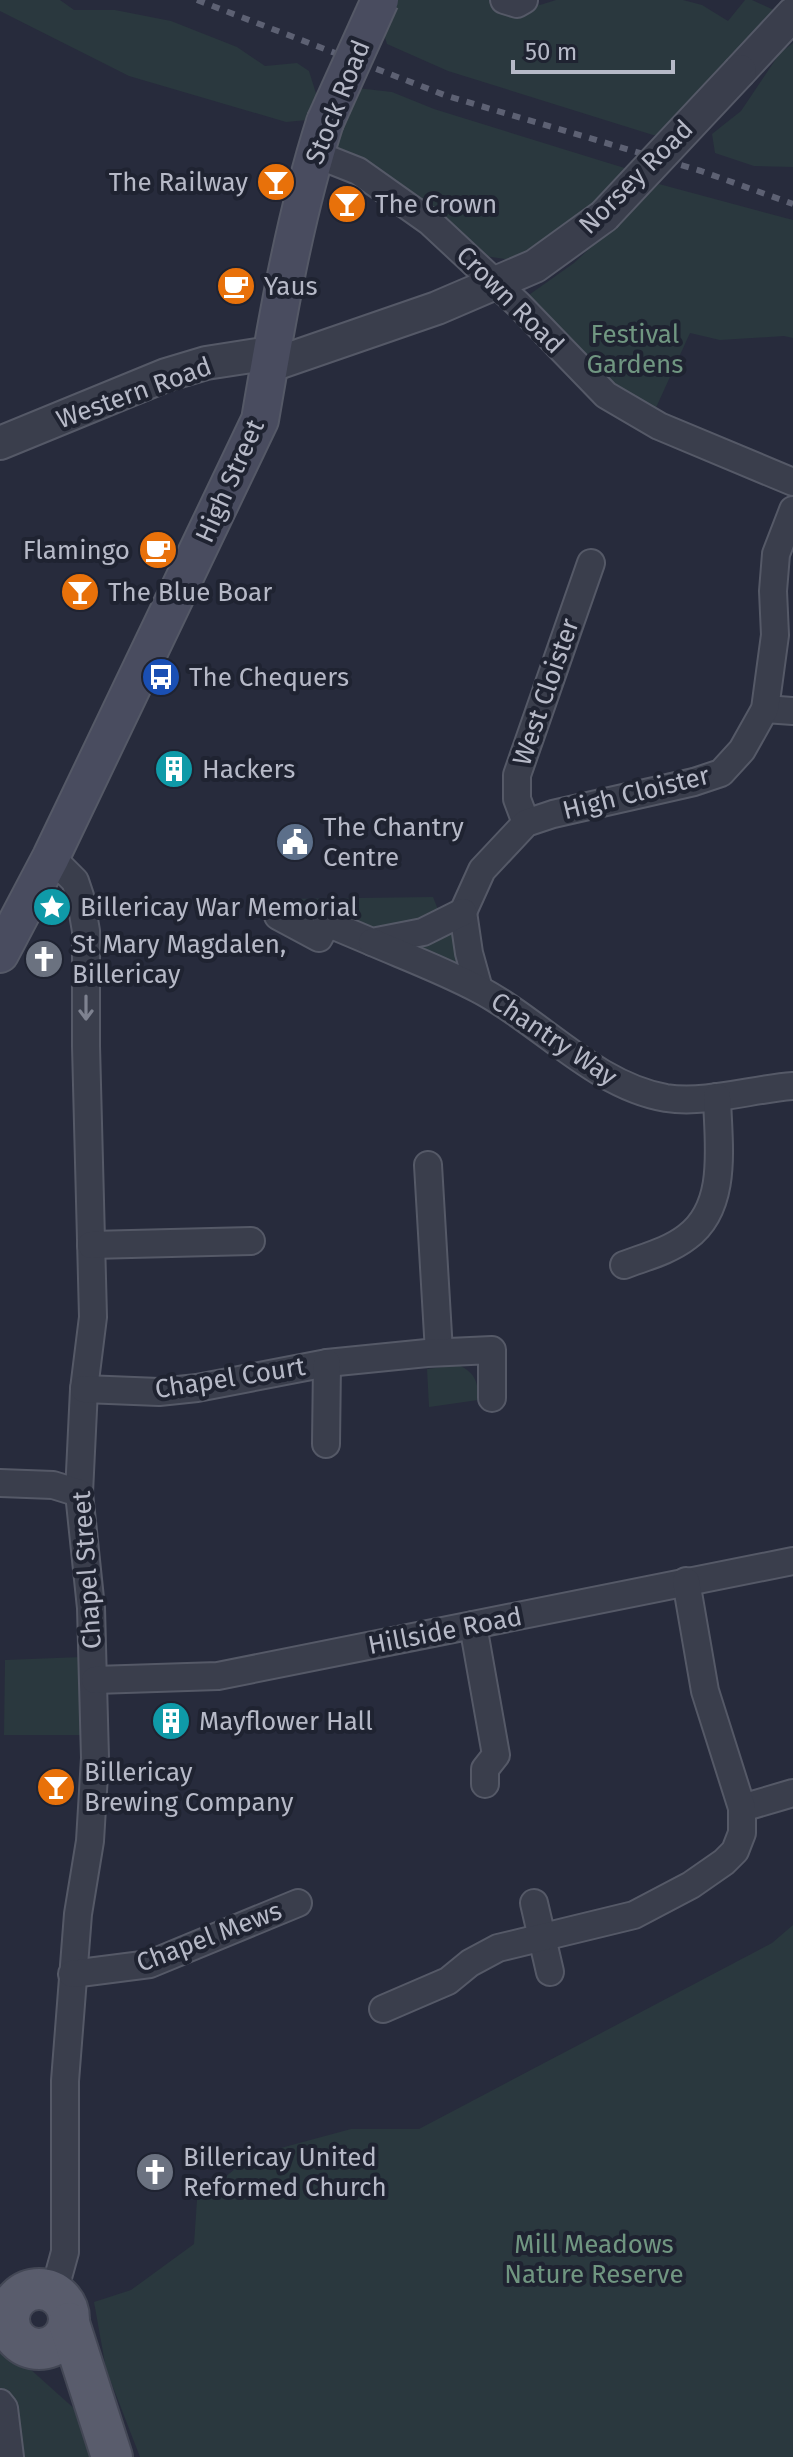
<svg xmlns="http://www.w3.org/2000/svg" width="793" height="2457" viewBox="0 0 793 2457" font-family="'Fira Sans',sans-serif">
<rect width="100%" height="100%" fill="#272b3c"/>
<!-- green -->
<g fill="#2a383e">
<polygon points="0,0 60,0 74,10 115,10 171,21 237,47 265,66 297,63 309,71 319,103 307,120 286,122 129,76 0,11"/>
<polygon points="384,0 524,0 540,5 556,0 683,0 702,5 728,21 745,0 752,0 778,12 668,135 653,135 448,71 387,44 379,19"/>
<polygon points="793,43 793,167 754,166 715,153 712,134 741,111 780,53"/>
<polygon points="357,88 392,92 434,109 631,170 532,263 478,255 323,145"/>
<polygon points="659,184 793,220 793,338 784,336 720,340 690,333 654,412 620,394 526,297 574,263"/>
<polygon points="433,897 443,922 463,912 479,989 327,923 284,899"/>
<path d="M 459,1365 C 476,1374 478,1382 478,1400 L 429,1407 L 427,1369 Z"/>
<polygon points="82,1657 82,1735 4,1735 5,1660"/>
<polygon points="793,1925 793,2457 140,2457 106,2369 94,2302 131,2290 194,2244 197,2200 251,2156 351,2129 419,2129 772,1943"/>
<polygon points="0,2342 78,2412 101,2457 10,2457 0,2403"/>
</g>
<g fill="none" stroke-linecap="round" stroke-linejoin="round">
<!-- minor casing -->
<g stroke="#555967" stroke-width="30">
<g id="minor">
<polyline points="504,0 517,4 524,0"/>
<polyline points="315,154 358,171 430,222 518,304 606,395 659,426 793,482"/>
<polyline points="765,709 793,711"/>
<polyline points="526,823 517,799 517,775 591,563"/>
<polyline points="51,857 75,881 80,896 86,931 86,1046 93,1317 84,1389 79,1493 91,1608 95,1758 90,1841 78,1914 65,2081 65,2252 54,2292"/>
<polyline points="463,912 482,870 526,823 553,814 694,782 721,773 742,750 765,709 775,635 773,591 776,554 793,510"/>
<polyline points="463,912 469,953 479,989"/>
<polyline points="278,916 319,938 327,923 372,942 423,932 463,912"/>
<path d="M 372,942 C 407,957 444,971 478,989 C 540,1021 595,1086 666,1098 C 707,1104 752,1089 793,1086"/>
<polyline points="428,1165 439,1352"/>
<polyline points="91,1245 251,1241"/>
<path d="M 624,1265 C 645,1257 669,1251 687,1237 C 729,1206 718,1143 717,1097"/>
<polyline points="84,1389 159,1392 197,1388 327,1363 427,1353 492,1350 492,1398"/>
<polyline points="326,1444 327,1363"/>
<polyline points="0,1483 53,1485 79,1493"/>
<polyline points="473,1625 496,1755 485,1769 485,1784"/>
<polyline points="95,1680 218,1676 793,1561"/>
<polyline points="742,1808 793,1793"/>
<polyline points="534,1903 550,1972"/>
<polyline points="72,1974 150,1964 298,1903"/>
<polyline points="383,2009 448,1981 470,1963 498,1948 634,1915 691,1885 724,1862 735,1851 742,1833 742,1808 705,1691 686,1581"/>
<polyline points="0,2403 4,2408 10,2457"/>
</g>
</g>
<!-- tertiary casing -->
<g stroke="#555967" stroke-width="36">
<g id="tertiary">
<polyline points="740,71 793,14"/>
<polyline points="269,366 437,308 535,266 604,216"/>
<polyline points="0,443 166,375 206,363 271,353"/>
</g>
</g>
<!-- secondary casing -->
<g stroke="#555967" stroke-width="40">
<path id="secondary" d="M 0,954 L 51,857 L 260,420 C 277,320 294,219 325,122"/>
</g>
<!-- primary casing -->
<g stroke="#434755" stroke-width="44">
<g id="primary">
<circle cx="39" cy="2319" r="30"/>
<polyline points="69,2323 112,2457"/>
</g>
</g>
<!-- minor -->
<use href="#minor" stroke="#3a3e4c" stroke-width="26"/>
<!-- tertiary -->
<use href="#tertiary" stroke="#3a3e4c" stroke-width="32"/>
<!-- secondary -->
<use href="#secondary" stroke="#494c5f" stroke-width="36"/>
<!-- primary -->
<use href="#primary" stroke="#595c6c" stroke-width="40"/>
<!-- rail -->
<polyline stroke="#5d6173" stroke-width="6" stroke-dasharray="8 8" stroke-linecap="butt" points="197,0 447,96 701,171 793,204"/>
<!-- tertiary-bridge casing -->
<g stroke="#555967" stroke-width="36" stroke-linecap="butt">
<polyline id="tertiary-bridge" points="604,216 740,71"/>
</g>
<!-- secondary-bridge casing -->
<g stroke="#555967" stroke-width="40" stroke-linecap="butt">
<polyline id="secondary-bridge" points="325,122 380,0"/>
</g>
<!-- tertiary-bridge -->
<use href="#tertiary-bridge" stroke="#3a3e4c" stroke-width="32"/>
<!-- secondary-bridge -->
<use href="#secondary-bridge" stroke="#494c5f" stroke-width="36"/>
</g>
<!-- one-way arrows -->
<defs><path id="oneway-shaft" d="M-6 0H5M1.5-3L5.5 0L1.5 3" fill="none" stroke-width="1.6" stroke-linecap="round" stroke-linejoin="round" transform="scale(2)"/></defs>
<use stroke="#7e8290" href="#oneway-shaft" transform="translate(86 1008) rotate(90)"/>
<!-- icons -->
<defs>
<g id="bar-disc" transform="scale(2)"><circle r="9.5" fill="#e8710a" stroke="#1f2331"/><path d="M-6-5H6L.8 .8V4.5H3.5V6h-7V4.5H-.8V.8Z" fill="#fff"/></g>
<g id="cafe-disc" transform="scale(2)"><circle r="9.5" fill="#e8710a" stroke="#1f2331"/><path d="M-5.5-4.5H6V0H3Q3 3.5 0 3.5H-2.5Q-5.5 3.5-5.5 0ZM3-3.2v2h1.7v-2ZM-6 4.5H4V6H-6Z" fill="#fff"/></g>
<g id="bus-disc" transform="scale(2)"><circle r="9.5" fill="#1a4fb4" stroke="#1f2331"/><path d="M-5-6H5V4H4V6H2V4H-2V6H-4V4H-5ZM-3.5-4V0h7V-4ZM-3.5 1.2v1.5H-2V1.2ZM2 1.2v1.5H3.5V1.2Z" fill="#fff"/></g>
<g id="building-disc" transform="scale(2)"><circle r="9.5" fill="#0f9aa8" stroke="#1f2331"/><path d="M-4-6H4V6H1V3H-1V6H-4ZM-2.5-4.3h1.7v1.8h-1.7ZM.8-4.3h1.7v1.8H.8ZM-2.5-1h1.7V.8h-1.7ZM.8-1h1.7V.8H.8Z" fill="#fff"/></g>
<g id="civic-disc" transform="scale(2)"><circle r="9.5" fill="#5c6f8a" stroke="#1f2331"/><path d="M-.6-6.5H3V-4.5H.6V-3L4-1V1h2V6H-6V1h2V-1L-.6-3ZM-1.2 2.5V6h2.4V2.5Z" fill="#fff"/></g>
<g id="sight-disc" transform="scale(2)"><circle r="9.5" fill="#0f9aa8" stroke="#1f2331"/><path d="M0-6L1.8-2.2L6-1.7L2.9 1.2L3.7 5.4L0 3.3L-3.7 5.4L-2.9 1.2L-6-1.7L-1.8-2.2Z" fill="#fff"/></g>
<g id="church-disc" transform="scale(2)"><circle r="9.5" fill="#6b7280" stroke="#1f2331"/><path d="M-1.2-6h2.4v3.5h3.3v2.4h-3.3V6h-2.4V-.1h-3.3v-2.4h3.3Z" fill="#fff"/></g>
</defs>
<g fill-rule="evenodd">
<use href="#bar-disc" x="276" y="182"/>
<use href="#bar-disc" x="347" y="204"/>
<use href="#cafe-disc" x="236" y="286"/>
<use href="#cafe-disc" x="158" y="550"/>
<use href="#bar-disc" x="80" y="592"/>
<use href="#bus-disc" x="161" y="677"/>
<use href="#building-disc" x="174" y="769"/>
<use href="#civic-disc" x="295" y="842"/>
<use href="#sight-disc" x="52" y="907"/>
<use href="#church-disc" x="44" y="959"/>
<use href="#building-disc" x="171" y="1721"/>
<use href="#bar-disc" x="56" y="1787"/>
<use href="#church-disc" x="155" y="2172"/>
</g>
<g text-anchor="middle" dominant-baseline="central" stroke-width="8" stroke-linejoin="round" paint-order="stroke">
<!-- street labels -->
<g font-size="26" fill="#b6b9c7" stroke="#1f2331">
<text transform="translate(338 102) rotate(-68)">Stock Road</text>
<text transform="translate(636 177) rotate(-45)">Norsey Road</text>
<text transform="translate(510 300) rotate(45)">Crown Road</text>
<text transform="translate(134 393) rotate(-20)">Western Road</text>
<text transform="translate(230 481) rotate(-66)">High Street</text>
<text transform="translate(546 692) rotate(-71)">West Cloister</text>
<text transform="translate(636 793) rotate(-14)">High Cloister</text>
<text transform="translate(554 1039) rotate(34)">Chantry Way</text>
<text transform="translate(230 1378) rotate(-9)">Chapel Court</text>
<text transform="translate(87 1570) rotate(-94)">Chapel Street</text>
<text transform="translate(445 1631) rotate(-11)">Hillside Road</text>
<text transform="translate(209 1937) rotate(-21)">Chapel Mews</text>
</g>
<!-- poi labels -->
<g font-size="26" fill="#b6b9c7" stroke="#1f2331" text-anchor="start">
<text x="248" y="182" text-anchor="end">The Railway</text>
<text x="375" y="204">The Crown</text>
<text x="264" y="286">Yaus</text>
<text x="130" y="550" text-anchor="end">Flamingo</text>
<text x="108" y="592">The Blue Boar</text>
<text x="189" y="677">The Chequers</text>
<text x="202" y="769">Hackers</text>
<text x="323" y="827">The Chantry<tspan x="323" dy="30">Centre</tspan></text>
<text x="80" y="907">Billericay War Memorial</text>
<text x="72" y="944">St Mary Magdalen,<tspan x="72" dy="30">Billericay</tspan></text>
<text x="199" y="1721">Mayflower Hall</text>
<text x="84" y="1772">Billericay<tspan x="84" dy="30">Brewing Company</tspan></text>
<text x="183" y="2157">Billericay United<tspan x="183" dy="30">Reformed Church</tspan></text>
</g>
<!-- park labels -->
<g font-size="26" fill="#709681" stroke="#1f2331">
<text x="635" y="334">Festival<tspan x="635" dy="30">Gardens</tspan></text>
<text x="594" y="2244">Mill Meadows<tspan x="594" dy="30">Nature Reserve</tspan></text>
</g>
</g>
<!-- scale -->
<path d="M513 60v12h160v-12" fill="none" stroke="#b6b9c7" stroke-width="4"/>
<text x="525" y="60" font-size="24" fill="#b6b9c7" stroke="#1f2331" stroke-width="6" paint-order="stroke">50 m</text>
</svg>
